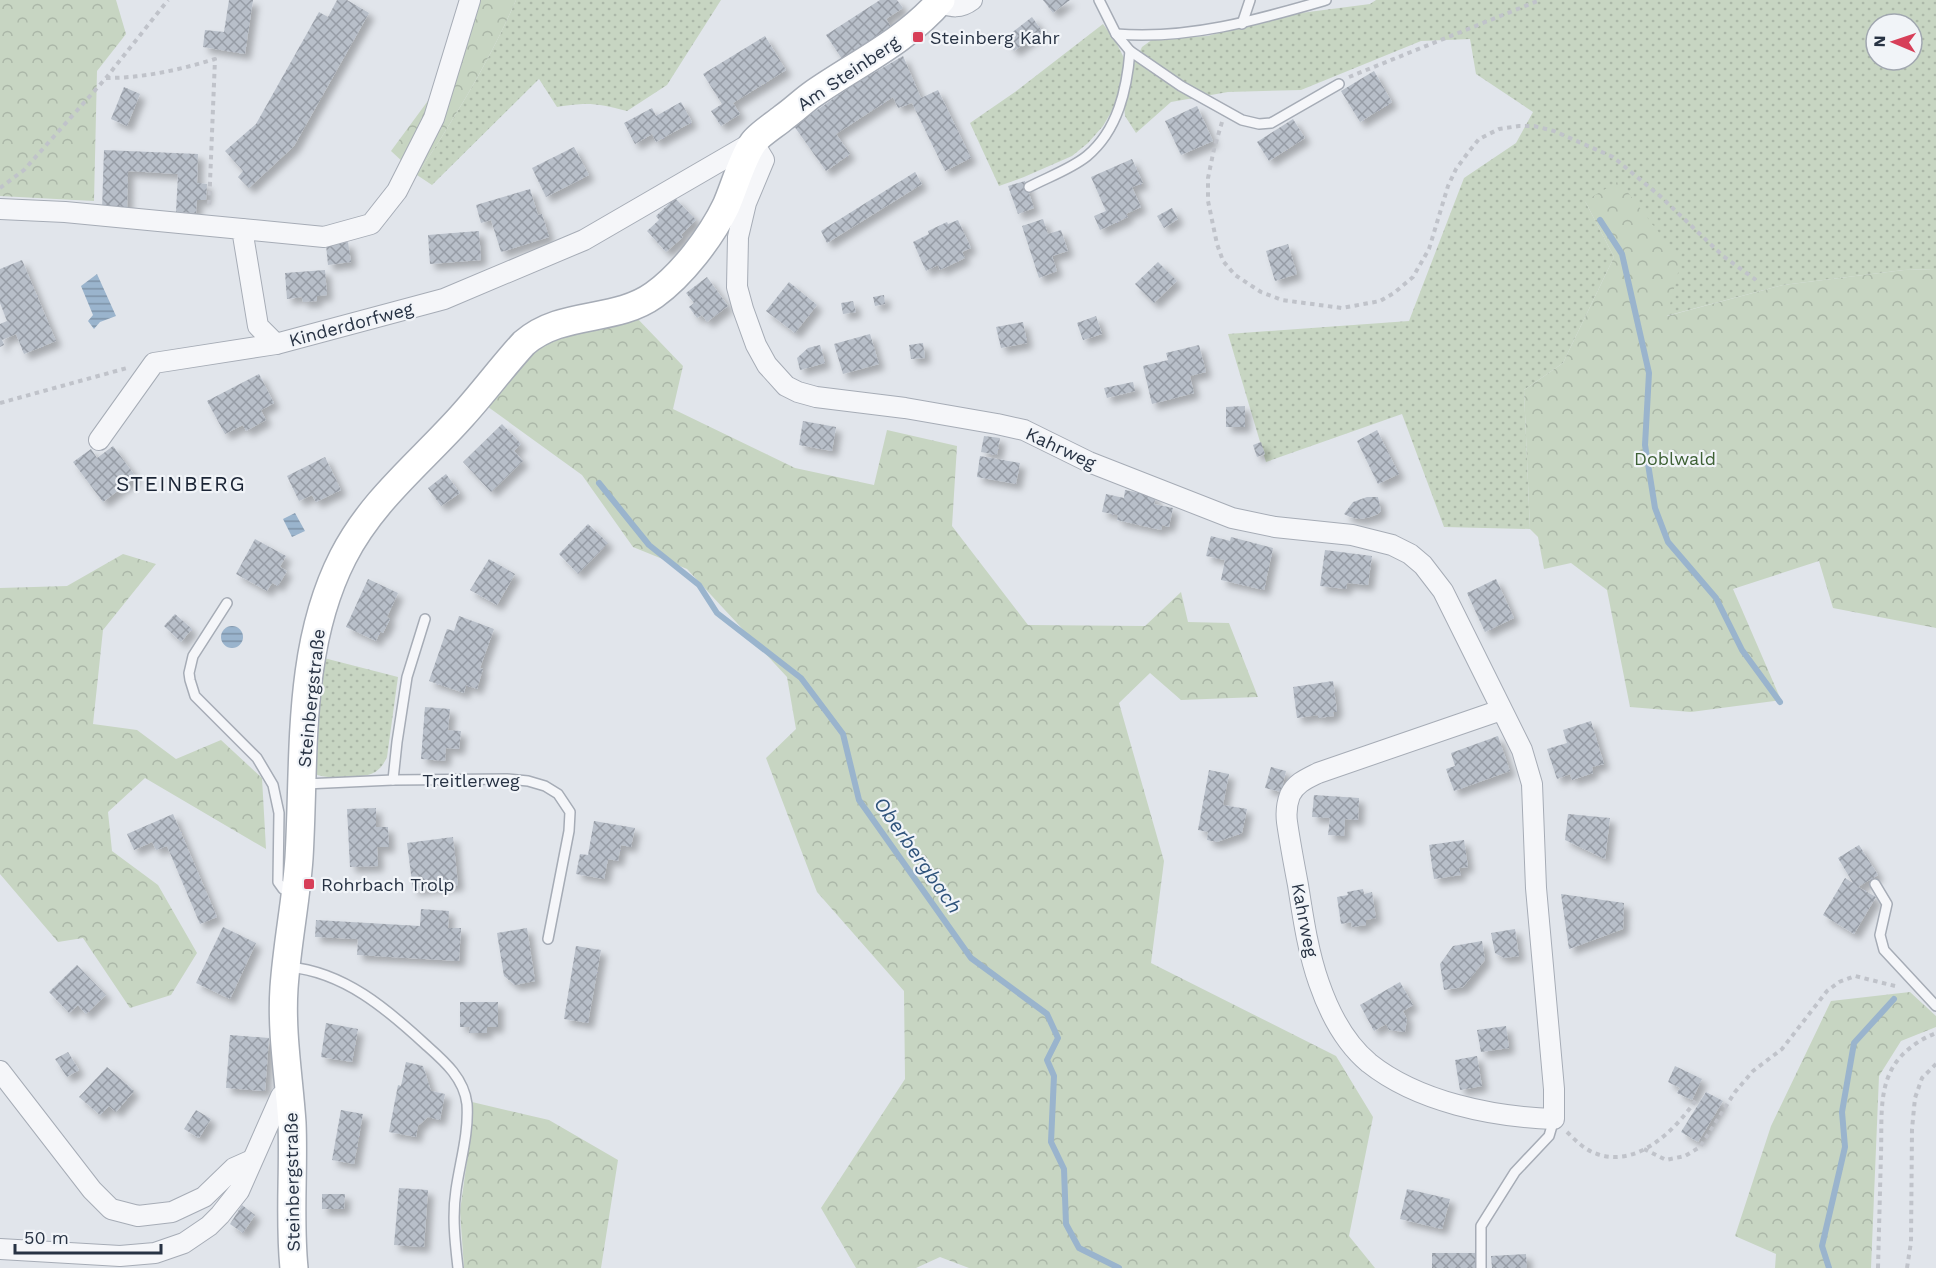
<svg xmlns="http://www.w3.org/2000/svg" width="1936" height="1268" viewBox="0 0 1936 1268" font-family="'Work Sans',sans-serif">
<defs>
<pattern id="grass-dots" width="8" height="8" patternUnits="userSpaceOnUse" patternTransform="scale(1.5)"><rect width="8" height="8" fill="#c7d5c2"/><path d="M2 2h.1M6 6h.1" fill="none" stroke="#abb7a8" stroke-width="1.8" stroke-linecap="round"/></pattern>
<pattern id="forest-crowns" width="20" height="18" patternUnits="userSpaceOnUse" patternTransform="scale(1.5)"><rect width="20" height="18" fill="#c7d5c2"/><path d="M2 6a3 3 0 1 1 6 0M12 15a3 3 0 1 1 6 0" fill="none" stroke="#abb7a8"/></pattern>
<pattern id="water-rules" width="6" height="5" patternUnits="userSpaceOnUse" patternTransform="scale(1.5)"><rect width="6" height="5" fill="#9ab4cd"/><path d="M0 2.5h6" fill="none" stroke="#7e93a8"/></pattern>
<pattern id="building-cross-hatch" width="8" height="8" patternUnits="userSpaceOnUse" patternTransform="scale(1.5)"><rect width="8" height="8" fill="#b8bfc9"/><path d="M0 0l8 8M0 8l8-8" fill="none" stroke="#969ca5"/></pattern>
<filter id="shadow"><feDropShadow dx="5.5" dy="5.5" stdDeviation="3" flood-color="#0004"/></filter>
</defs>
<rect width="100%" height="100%" fill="#e1e5eb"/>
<!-- grass -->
<g fill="url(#grass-dots)" fill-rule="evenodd">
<path d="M 516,0 L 721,0 L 667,85 L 627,111 C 598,103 586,102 557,107 L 539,79 L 432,185 L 417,175 C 454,119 489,62 516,0 Z"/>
<path d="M 1376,0 L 1936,0 L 1936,269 L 1904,270 L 1783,285 L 1666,316 L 1585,201 L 1614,257 L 1563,363 L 1524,390 L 1530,529 L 1444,527 L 1402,414 L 1266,462 L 1228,334 L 1409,321 L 1464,178 L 1516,143 L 1533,112 L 1476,74 L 1470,39 L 1421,41 L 1301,90 L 1228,92 L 1171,102 L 1136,133 L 1125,116 L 1124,106 L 1133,66 L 1142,47 L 1153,39 L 1207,36 L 1293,14 L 1370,4 ZM 1876,24 L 1912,24 L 1912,60 L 1876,60 Z"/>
<polygon points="1103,24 1116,42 1124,58 1125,70 1116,104 1103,126 1088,143 1072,156 1024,177 999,186 970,123 1015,92"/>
<path d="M 320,657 L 398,677 L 387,757 C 384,764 379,771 371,774 C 360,778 323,780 314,773 Z"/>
</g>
<!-- forest -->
<g fill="url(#forest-crowns)">
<polygon points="0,0 116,0 126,34 97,71 94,201 0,196"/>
<path d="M 459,0 L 516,0 C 489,62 454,119 417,175 L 391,151 L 430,98 L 447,50 Z"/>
<polygon points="1619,181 1681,261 1667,316 1783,285 1904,270 1936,269 1936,628 1833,608 1819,561 1733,589 1781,700 1691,712 1630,707 1607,590 1571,563 1544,569 1538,537 1530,529 1524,390 1563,363 1614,257 1585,201"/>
<polygon points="634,315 683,366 673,409 795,468 874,485 887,430 957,446 952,526 1028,625 1145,626 1181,592 1188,622 1229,623 1258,697 1181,700 1150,673 1119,703 1164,861 1151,963 1336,1056 1373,1117 1349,1236 1375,1268 969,1268 940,1257 916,1268 856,1268 821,1208 905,1079 904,991 817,892 766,758 796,729 787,677 687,569 633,547 582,475 484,404 526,351 549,339"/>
<polygon points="123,554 156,564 103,630 93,724 137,730 176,759 221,740 262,778 266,849 145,778 108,812 112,851 158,885 197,953 171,995 130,1008 83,938 58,942 0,874 0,588 67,586"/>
<polygon points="1910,992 1936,1016 1936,1027 1901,1041 1879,1076 1871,1268 1775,1268 1776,1254 1735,1236 1771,1126 1831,1001"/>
<polygon points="472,1102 549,1120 618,1160 601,1268 464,1268 460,1211 470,1139"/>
</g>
<!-- water -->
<g fill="url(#water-rules)">
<polygon points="97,274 116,316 100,322 94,329 88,321 93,315 81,286"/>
<polygon points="295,513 305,531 292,537 283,519"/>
<circle cx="232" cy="637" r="11"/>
</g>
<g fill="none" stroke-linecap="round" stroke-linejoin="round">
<!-- stream -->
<g stroke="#9ab4cd" stroke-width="6">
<polyline points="1600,220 1622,254 1649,373 1645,445 1655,508 1668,542 1716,598 1742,650 1780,702"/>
<polyline points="599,483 649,545 699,585 717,613 801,678 843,734 859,800 971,958 1047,1014 1058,1038 1047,1060 1054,1076 1051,1142 1064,1169 1066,1224 1079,1248 1119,1268"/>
<polyline points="1829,1268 1822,1246 1845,1147 1842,1112 1854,1043 1894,999"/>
</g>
</g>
<!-- building -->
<g fill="url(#building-cross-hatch)" filter="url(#shadow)">
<polygon points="229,0 253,0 245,54 203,47 205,30 224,32"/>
<polygon points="337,0 347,0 369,13 294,146 249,188 238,177 243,171 225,151 256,124 319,12 328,17"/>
<polygon points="880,0 897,0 903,8 886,19 893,30 844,62 826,35"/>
<polygon points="1043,0 1070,0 1053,13"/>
<polygon points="1032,17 1042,31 1014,51 1005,38"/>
<polygon points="765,36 786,70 733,103 740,114 721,126 711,111 722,104 703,74"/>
<polygon points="903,56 921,98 938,90 971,158 945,171 912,103 898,108 893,97 836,134 850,154 826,171 794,126 853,85"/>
<polygon points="1374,71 1392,102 1360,122 1341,91"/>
<polygon points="124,87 140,94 127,126 111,119"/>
<polygon points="681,102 692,122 656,142 652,134 635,144 624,123 652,108 656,116"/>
<polygon points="1197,106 1213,141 1181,155 1165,121"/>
<polygon points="1293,119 1305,138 1269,161 1257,142"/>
<polygon points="574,147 589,175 546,197 532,168"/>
<polygon points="104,150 198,154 197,183 207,184 206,200 197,200 196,213 176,212 178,174 128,171 127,210 102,209"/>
<polygon points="1132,159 1143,183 1132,187 1141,207 1126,214 1128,217 1100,230 1094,216 1106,211 1091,177"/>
<polygon points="915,172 922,184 827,243 821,231"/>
<polygon points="1025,181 1034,208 1018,214 1008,186"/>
<polygon points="530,189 538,215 542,214 549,237 501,252 491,220 481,223 476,205"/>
<polygon points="675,198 696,220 681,235 683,237 666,252 647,231 659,220 656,216"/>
<polygon points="1172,208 1178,219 1164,228 1157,216"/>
<polygon points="1043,219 1048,234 1061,230 1068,251 1052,256 1057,271 1039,278 1022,226"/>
<polygon points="958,220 971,248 962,252 965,258 940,270 938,265 926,271 913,242 929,234 928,231 947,222 948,224"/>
<polygon points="479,231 481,260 430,264 428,235"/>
<polygon points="348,242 351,262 328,265 326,245"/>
<polygon points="1288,244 1297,274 1275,281 1266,251"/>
<polygon points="22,260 56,341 24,354 16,334 2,340 4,345 0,347 0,324 7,321 0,303 0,269"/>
<polygon points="1158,262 1177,281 1154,303 1135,284"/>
<polygon points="325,270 327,295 317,296 317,301 303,302 302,297 287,299 285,273"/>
<polygon points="707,277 728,306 707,322 702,315 697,318 689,307 694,303 686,293"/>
<polygon points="789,282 817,305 795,333 766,311"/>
<polygon points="884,295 885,304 875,306 873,297"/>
<polygon points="853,301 856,312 843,314 841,303"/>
<polygon points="1096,316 1102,334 1083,340 1077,323"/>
<polygon points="1023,322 1027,343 1001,348 996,327"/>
<polygon points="870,334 879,364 843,374 834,344"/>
<polygon points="923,343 925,358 911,359 909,345"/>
<polygon points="820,345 825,363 800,370 797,358 808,348"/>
<polygon points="1199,345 1206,372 1190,376 1194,393 1152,404 1143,366 1168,360 1166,353"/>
<polygon points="259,374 274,403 261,410 266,420 246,431 243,425 225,434 207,401"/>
<polygon points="1133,382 1135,391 1107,398 1104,388"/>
<polygon points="1245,406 1245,427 1226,427 1226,407"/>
<polygon points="803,421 836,427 832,451 799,445"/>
<polygon points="502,424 521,444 514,451 523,461 491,492 463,462"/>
<polygon points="1377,430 1399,474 1378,484 1357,441"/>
<polygon points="984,436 1000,438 997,455 981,452"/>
<polygon points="1261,442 1265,454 1257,457 1253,445"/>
<polygon points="113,446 136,477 103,502 73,462 91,449 97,458"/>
<polygon points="980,456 1020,463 1016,484 977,477"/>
<polygon points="325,457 341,490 316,502 312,495 299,501 287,476"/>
<polygon points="446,474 460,493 441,506 428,488"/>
<polygon points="1125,490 1156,496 1154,504 1173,508 1169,527 1162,525 1161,530 1117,520 1118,515 1102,512 1106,494 1124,498"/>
<polygon points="1367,497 1378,497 1381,511 1378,514 1370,517 1360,519 1350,517 1344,514 1353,502"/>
<polygon points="588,524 608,543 578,574 559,554"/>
<polygon points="1211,536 1230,541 1231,537 1273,548 1264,590 1221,580 1225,560 1206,556"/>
<polygon points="255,539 286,556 280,567 287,571 278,586 272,583 267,591 236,574"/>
<polygon points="1325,550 1372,556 1368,585 1347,583 1346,589 1320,586"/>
<polygon points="489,559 515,574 497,605 470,590"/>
<polygon points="368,579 398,593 387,617 390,619 383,633 380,632 376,641 346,627"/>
<polygon points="1496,579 1514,618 1485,632 1467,593"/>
<polygon points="175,614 192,629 181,642 164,626"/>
<polygon points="459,616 494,629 480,668 483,669 477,689 466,685 464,693 429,681 447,629 454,631"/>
<polygon points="1333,681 1337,712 1333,712 1334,716 1318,718 1318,715 1297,718 1293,687"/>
<polygon points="425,707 450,709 448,730 461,731 459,749 446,748 445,761 421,759"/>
<polygon points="1591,721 1604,764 1592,767 1593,773 1572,780 1570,774 1557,779 1547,749 1567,743 1563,730"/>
<polygon points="1498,736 1510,771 1454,791 1446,769 1455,766 1451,753"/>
<polygon points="1271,767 1286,771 1281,792 1265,788"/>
<polygon points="1209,770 1229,774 1223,805 1247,809 1242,833 1217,842 1207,840 1208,832 1198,830"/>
<polygon points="1314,795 1359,798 1358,820 1345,819 1344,836 1328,835 1330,818 1312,817"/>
<polygon points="376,808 376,827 388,827 389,847 377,847 378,866 350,867 347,809"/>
<polygon points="173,814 217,917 200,924 167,846 156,850 152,842 134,850 127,834"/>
<polygon points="1568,814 1610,818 1605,859 1565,840"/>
<polygon points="594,821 635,828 631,847 621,845 618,861 608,859 604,879 576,874 580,854 588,855"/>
<polygon points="453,837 458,885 413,890 407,843"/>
<polygon points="1464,840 1468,867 1459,868 1461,875 1434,879 1429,845"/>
<polygon points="1859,845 1878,875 1858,887 1876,897 1854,934 1823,915 1845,878 1853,883 1838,858"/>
<polygon points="1363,889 1364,894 1372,892 1376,918 1366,920 1366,925 1352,927 1351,922 1341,924 1337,897 1348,895 1347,892"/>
<polygon points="1561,894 1624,903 1623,929 1569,949"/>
<polygon points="421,909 449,911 448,928 461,928 459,961 357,955 358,939 315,937 316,920 420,926"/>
<polygon points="223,927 256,943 230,999 196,983"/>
<polygon points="527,928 535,981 515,985 504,976 497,933"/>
<polygon points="1515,929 1519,956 1504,958 1495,953 1491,933"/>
<polygon points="1482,941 1485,960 1463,987 1444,990 1440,964 1453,946"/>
<polygon points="576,946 601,950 588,1023 564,1019"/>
<polygon points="77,965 106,995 86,1014 78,1005 69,1013 49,992"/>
<polygon points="1400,982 1413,1005 1403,1011 1407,1019 1405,1032 1389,1030 1386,1024 1374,1031 1360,1005"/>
<polygon points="460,1002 498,1002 498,1027 487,1027 487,1033 469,1033 470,1027 460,1027"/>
<polygon points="326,1023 358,1029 352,1062 321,1057"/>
<polygon points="1506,1026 1509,1048 1481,1052 1477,1030"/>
<polygon points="230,1035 269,1038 265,1091 226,1088"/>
<polygon points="68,1052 79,1070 67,1077 55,1059"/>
<polygon points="1477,1056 1482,1086 1460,1090 1455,1060"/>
<polygon points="406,1062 423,1066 431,1091 445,1094 440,1120 428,1117 418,1126 416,1137 389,1132 398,1085 401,1086"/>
<polygon points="1675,1066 1702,1079 1692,1100 1677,1093 1680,1088 1668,1082"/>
<polygon points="107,1067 134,1091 116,1112 109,1106 100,1115 79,1097"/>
<polygon points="1706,1092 1723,1101 1698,1142 1681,1132"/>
<polygon points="196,1110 211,1119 199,1138 184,1129"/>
<polygon points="341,1110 363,1114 354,1164 332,1160"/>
<polygon points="399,1188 428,1190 424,1247 394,1245"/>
<polygon points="1407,1189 1450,1199 1442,1229 1400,1219"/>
<polygon points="322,1194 345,1194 344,1209 322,1209"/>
<polygon points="242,1205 255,1215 243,1233 230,1224"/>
<rect x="1432" y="1253" width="44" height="15"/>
<polygon points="1526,1254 1527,1268 1492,1268 1491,1256"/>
</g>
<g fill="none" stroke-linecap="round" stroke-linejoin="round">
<!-- service casing -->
<g stroke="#a6acb6" stroke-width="12">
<g id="service">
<polyline points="1099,0 1116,34 1130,51 1181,86 1242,120 1259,124 1271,123 1339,84"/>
<polyline points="1242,24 1250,0"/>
<path d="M 1116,34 C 1189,40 1257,20 1326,0"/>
<path d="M 1029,187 C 1048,177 1071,169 1087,156 C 1118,130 1127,89 1130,51"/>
<polyline points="227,603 193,656 189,673 190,680 195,696 257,758 273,785 279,813 278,882 283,889 292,891"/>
<polyline points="393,780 397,742 407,677 425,619"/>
<polyline points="305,784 393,780 507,779 528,781 545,786 558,794 570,812 569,831 548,939"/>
<polyline points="1875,884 1887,904 1880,935 1884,950 1936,1006"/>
<path d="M 289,967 C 344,972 387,1009 426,1045 C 444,1061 464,1078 467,1104 C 469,1133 460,1162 456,1190 C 452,1216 455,1242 458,1268"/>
<polyline points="1481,1268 1481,1226 1515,1172 1549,1136 1554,1119"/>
</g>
</g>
<!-- minor casing -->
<g stroke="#a6acb6" stroke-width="22">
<g id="minor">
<path d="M 939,3 C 952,7 960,9 972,0"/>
<polyline points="0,209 65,212 242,229 258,326 276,344"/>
<polyline points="242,229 324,237 371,224 397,191 434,118 470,0"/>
<path d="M 99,440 L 154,363 L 276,344 L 444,299 L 584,240 L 753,142 L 764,160 L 746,203 L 738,237 L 737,287 L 743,309 L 756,345 L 767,365 L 786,386 L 798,392 L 816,397 L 905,408 L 997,424 L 1024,430 L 1089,462 L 1232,518 L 1275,527 L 1352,535 L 1392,545 L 1410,554 L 1423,565 L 1443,591 L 1522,750 L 1532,784 L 1536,888 L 1554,1089 L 1554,1119 C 1493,1117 1418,1102 1369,1063 C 1345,1043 1329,1012 1319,983 C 1308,952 1303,917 1298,885 C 1294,864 1290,843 1287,822 C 1286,814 1287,803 1290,795 C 1296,783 1306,779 1318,773 L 1501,710"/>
<polyline points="0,1071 92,1190 111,1209 138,1216 172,1212 204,1197 234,1168 252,1160"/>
<polyline points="0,1249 120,1256 155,1253 184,1243 209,1226 220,1215 239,1191 281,1096 289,1092"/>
</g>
</g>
<!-- secondary casing -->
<g stroke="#a6acb6" stroke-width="30">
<path id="secondary" d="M 294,1268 C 289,1219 294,1171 292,1123 C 289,1078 281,1033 284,988 C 287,944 296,901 299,858 C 305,758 296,649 343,557 C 372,500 420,463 462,416 C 483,393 502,367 524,343 C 562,310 615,323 654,295 C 682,275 711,237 726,206 C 734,188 742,159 753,143 C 758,135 776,124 784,117 C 794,110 803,101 813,94 C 856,64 906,41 941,0"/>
</g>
<!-- path -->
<g stroke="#c0c3ca" stroke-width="4" stroke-dasharray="4.5 4.5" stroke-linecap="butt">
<polyline points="1349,77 1540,0"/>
<path d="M 106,78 C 143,78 179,70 215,59 L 209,207"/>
<polyline points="1222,122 1214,149 1208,178 1208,201 1217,244 1223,261 1235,275 1261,292 1282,300 1342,308 1380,301 1394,293 1413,277 1429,249 1448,186 1456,169 1467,154 1479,139 1499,129 1519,126 1534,126 1554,131 1613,157 1660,196 1723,256 1756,280"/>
<polyline points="0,188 24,170 106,78 168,0"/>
<polyline points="0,403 127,368"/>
<path d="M 1567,1132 C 1576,1141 1585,1150 1597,1154 C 1638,1168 1675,1130 1696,1100"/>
<polyline points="1644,1149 1666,1160 1685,1156 1700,1147 1735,1092 1753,1071 1782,1049 1827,991 1839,982 1855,976 1899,987"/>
<path d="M 1878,1268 C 1879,1230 1880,1191 1881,1153 C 1882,1128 1879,1098 1889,1075 C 1897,1055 1916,1041 1936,1033"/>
<polyline points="1907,1268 1911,1242 1912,1129 1915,1098 1922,1078 1936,1064"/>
</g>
<!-- service -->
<use href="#service" stroke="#f5f6f9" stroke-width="9"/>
<!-- minor -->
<use href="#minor" stroke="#f5f6f9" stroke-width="20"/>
<!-- secondary -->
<use href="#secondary" stroke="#fff" stroke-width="27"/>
</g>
<!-- markers -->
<g fill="#d73f59" stroke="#f1f4f8" stroke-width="2">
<rect x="912" y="31" width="12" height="12" rx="3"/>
<rect x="303" y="878" width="12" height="12" rx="3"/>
</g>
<g text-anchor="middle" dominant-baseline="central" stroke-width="4.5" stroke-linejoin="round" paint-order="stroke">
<!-- poi labels -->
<g font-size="18" fill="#283344" stroke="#f1f4f8" text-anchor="start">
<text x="930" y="37">Steinberg Kahr</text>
<text x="321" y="884">Rohrbach Trolp</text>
</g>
<!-- street labels -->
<g font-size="18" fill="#283344" stroke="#f1f4f8">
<text transform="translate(848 73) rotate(-34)">Am Steinberg</text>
<text transform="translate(351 324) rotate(-15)">Kinderdorfweg</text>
<text transform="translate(1061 448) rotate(25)">Kahrweg</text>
<text transform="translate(311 698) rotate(-84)">Steinbergstraße</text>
<text x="471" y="780">Treitlerweg</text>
<text transform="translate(1305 920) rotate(79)">Kahrweg</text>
<text transform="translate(292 1182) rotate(-91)">Steinbergstraße</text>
</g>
<!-- park labels -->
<g font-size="18" fill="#3e6135" stroke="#f1f4f8">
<text x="1675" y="458">Doblwald</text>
</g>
<!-- water labels -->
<g font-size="20" font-style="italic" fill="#2f537b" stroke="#f1f4f8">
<text transform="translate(918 855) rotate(55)">Oberbergbach</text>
</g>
<!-- quarter labels -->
<g font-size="21" letter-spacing="1.5" fill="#1a2435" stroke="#f1f4f8">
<text x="181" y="483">STEINBERG</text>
</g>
</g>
<!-- north arrow -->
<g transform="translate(1894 42) rotate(272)"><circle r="28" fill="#f1f4f8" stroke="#a1a7b0" stroke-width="1.5"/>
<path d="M0-4.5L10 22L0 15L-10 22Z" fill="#d73f59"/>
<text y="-9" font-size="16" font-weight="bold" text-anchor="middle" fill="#283344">N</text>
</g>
<!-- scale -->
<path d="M15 1244v9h146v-9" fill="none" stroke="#283344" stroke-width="3"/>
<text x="24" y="1244" font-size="18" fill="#283344" stroke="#f1f4f8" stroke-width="4.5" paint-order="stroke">50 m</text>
</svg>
